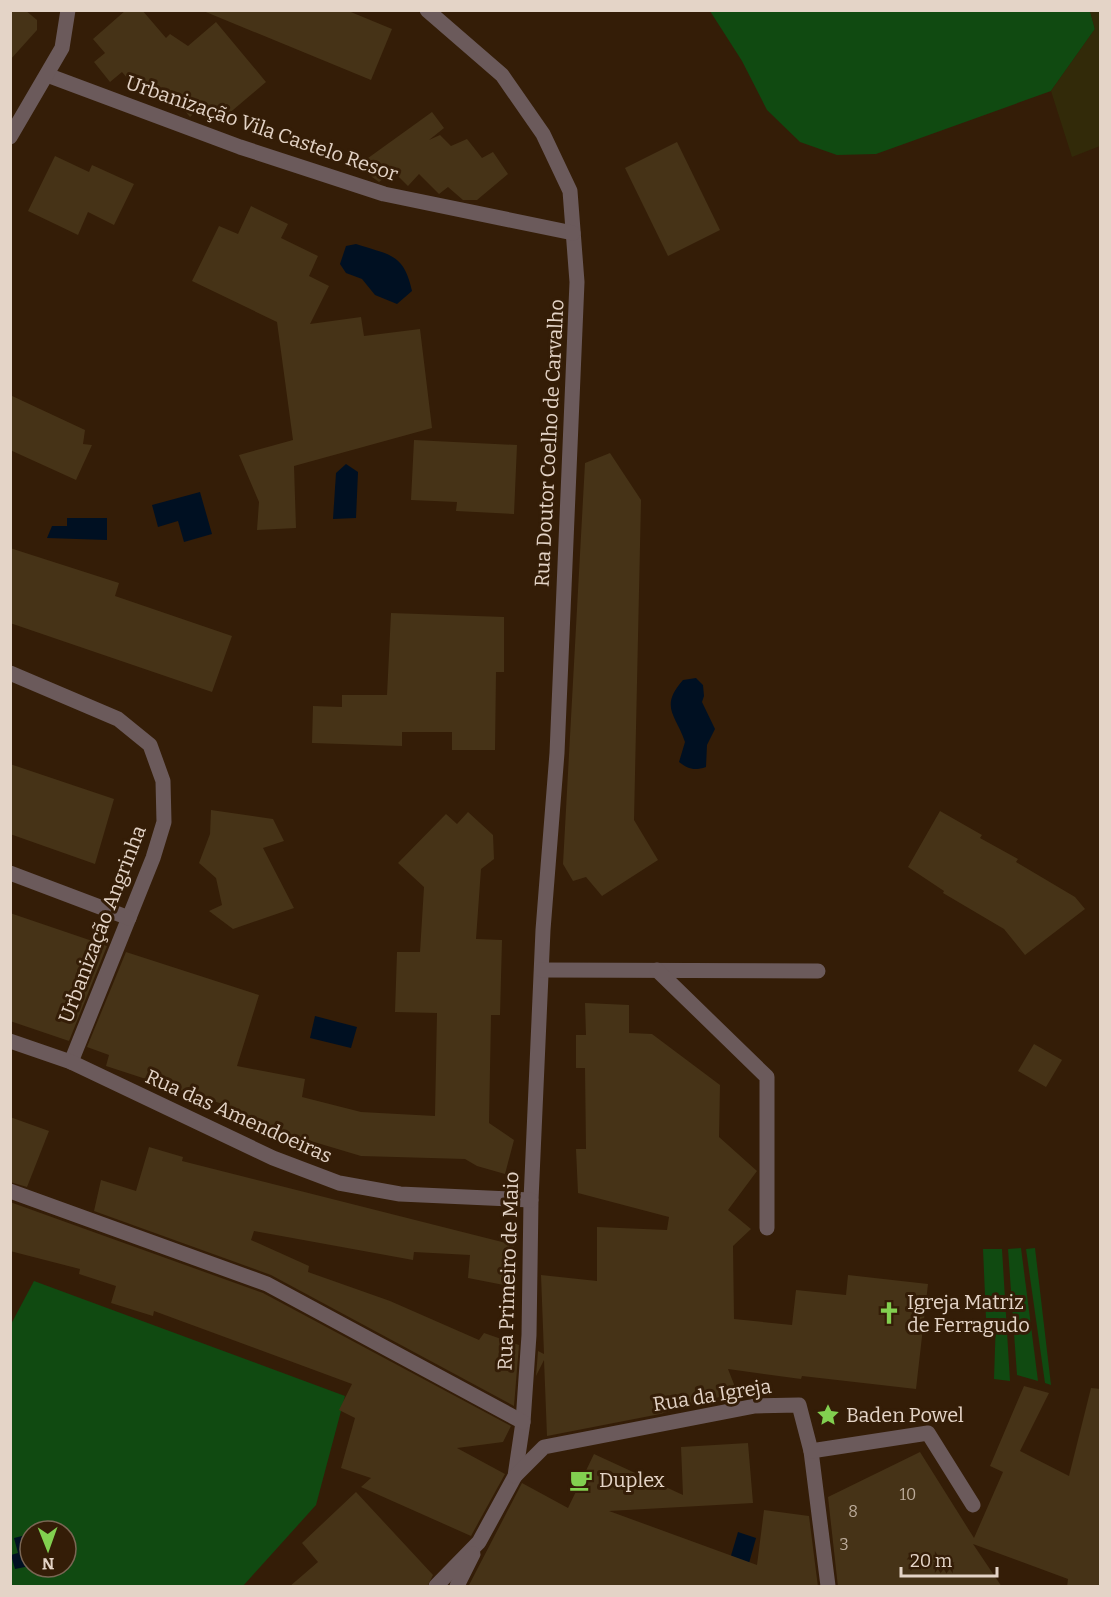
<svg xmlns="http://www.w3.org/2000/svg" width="1111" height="1597" viewBox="0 0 1111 1597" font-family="Bitter,serif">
<rect width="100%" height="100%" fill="#341d07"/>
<!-- green -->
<g fill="#104a11" fill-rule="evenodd">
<polygon points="710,11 1090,11 1095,29 1051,91 876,154 837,155 800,142 767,110 742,61"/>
<polygon points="1021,1248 1038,1381 1017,1375 1008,1249"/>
<polygon points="1035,1248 1051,1385 1045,1383 1026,1249"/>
<polygon points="983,1249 1002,1249 1010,1381 994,1379 996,1318 986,1318"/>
<path d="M 34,1281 L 345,1396 L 316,1505 L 243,1586 L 11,1586 L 10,1326 ZM 30,1531 L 66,1531 L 66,1567 L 30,1567 Z"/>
</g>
<!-- sand -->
<polygon fill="#322a09" points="1090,11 1100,11 1100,146 1072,157 1051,91 1095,29"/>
<!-- water -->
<g fill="#001022">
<path d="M 356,244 C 389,255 404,253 412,291 L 397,304 L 375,295 L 362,279 L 346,273 L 340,264 L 346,246 Z"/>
<polygon points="346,464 358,472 356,518 333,519 336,473"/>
<polygon points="200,492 212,534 184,542 178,521 158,527 152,505"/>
<polygon points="67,518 107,518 107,540 47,538 52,526 67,526"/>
<path d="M 696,678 L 703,685 L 704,696 L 702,702 L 715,729 L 707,745 L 706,767 C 694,771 688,769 679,762 L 685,742 C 676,715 659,707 683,680 Z"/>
<polygon points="315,1016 357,1027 351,1048 310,1038"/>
<polygon points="738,1532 756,1538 746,1574 727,1569"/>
<polygon points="30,1534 30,1566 15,1569 11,1555 18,1553 14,1538"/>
</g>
<!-- building -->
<g fill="#463317">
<polygon points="10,10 25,10 37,20 37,30 10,60"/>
<polygon points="126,10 142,10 166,38 170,34 188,46 216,22 266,82 220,121 205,104 190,117 172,95 164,102 149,84 139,92 122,72 110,82 94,62 105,53 93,39"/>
<polygon points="201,10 346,10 392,29 371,80"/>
<polygon points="432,112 444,128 429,140 440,135 451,146 467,139 482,158 493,152 508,174 477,200 463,200 448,187 439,194 419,174 408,186 393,171 379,182 357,166"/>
<polygon points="677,142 720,230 668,256 625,168"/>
<polygon points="55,156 89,172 92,165 134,184 114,225 88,212 78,235 28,211"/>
<polygon points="251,206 288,224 281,238 318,256 309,276 329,286 310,324 361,317 364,336 420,329 432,428 294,466 296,528 257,530 259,502 239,455 293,440 277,322 192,281 219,226 238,234"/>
<polygon points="10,395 85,430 83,444 92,445 76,480 10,450"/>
<polygon points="414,440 517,445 514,514 456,511 457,502 411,500"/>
<polygon points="610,453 641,500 634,820 658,860 602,896 586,877 573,881 563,864 585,463"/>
<polygon points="10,548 119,583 115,596 232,636 212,692 10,623"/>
<polygon points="391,613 504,617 504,672 496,672 495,750 452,750 452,732 402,732 402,746 312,743 313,706 342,707 342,695 387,695"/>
<polygon points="10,764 114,799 95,864 10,834"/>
<polygon points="211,810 273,819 284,841 263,848 294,908 233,929 209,911 222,905 216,878 199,863 210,834"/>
<polygon points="940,811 982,835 980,838 1018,859 1016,862 1075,897 1085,909 1025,955 1004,929 943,893 944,891 908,867"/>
<polygon points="468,812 493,835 494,859 481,869 476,939 502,940 500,1015 491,1015 489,1123 514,1140 505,1174 477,1166 465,1159 361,1156 294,1136 235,1125 238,1109 106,1066 109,1055 87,1047 126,952 259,995 237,1066 305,1079 302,1097 361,1112 435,1116 437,1013 395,1012 397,952 420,952 424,887 398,863 446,814 457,824"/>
<polygon points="10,913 107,946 69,1041 10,1021"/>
<polygon points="585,1003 629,1005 629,1033 652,1034 720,1085 719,1137 757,1171 728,1210 751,1229 733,1246 734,1319 792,1325 796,1290 846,1295 848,1275 928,1284 916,1389 802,1376 801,1379 728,1369 737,1392 660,1414 547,1436 544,1360 536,1376 538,1351 544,1354 541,1275 597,1281 597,1227 667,1230 669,1217 578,1193 576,1149 586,1149 585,1068 576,1068 576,1035 586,1035"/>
<polygon points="1034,1044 1062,1060 1046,1087 1018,1071"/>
<polygon points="10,1117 49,1131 27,1187 10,1182"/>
<polygon points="149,1147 183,1157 182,1161 514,1245 509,1286 468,1278 470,1255 414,1252 413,1260 254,1231 251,1240 309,1266 308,1272 390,1301 479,1340 484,1333 519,1345 514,1406 271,1275 94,1211 101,1180 136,1191"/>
<polygon points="10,1202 263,1293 511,1426 503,1442 457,1448 505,1474 471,1536 361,1487 371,1478 341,1468 355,1418 339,1410 352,1384 154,1311 153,1316 111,1303 116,1286 79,1274 80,1269 10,1251"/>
<polygon points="1024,1386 1049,1393 1020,1451 1069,1476 1091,1388 1101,1389 1101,1587 1067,1587 1068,1579 973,1544 1002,1587 838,1587 828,1497 920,1452 974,1538 1003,1472 990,1466"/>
<polygon points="748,1443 753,1503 609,1511 757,1565 764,1510 809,1516 818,1587 468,1587 522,1483 568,1508 594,1454 683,1495 681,1447"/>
<polygon points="356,1492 433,1575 427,1587 289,1587 318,1562 302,1543"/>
</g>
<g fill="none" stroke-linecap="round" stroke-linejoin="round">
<!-- minor -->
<g stroke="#6b5a5b" stroke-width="15">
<polyline points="427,10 502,75 543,134 570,191 577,282 557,753 543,930 531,1200 529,1335 523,1422 515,1476 479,1542 436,1586"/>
<polyline points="47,75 240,147 384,194 573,233"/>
<polyline points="10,137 62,48 68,10"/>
<polyline points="10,673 118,719 150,745 163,781 164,822 153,858 71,1062"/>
<polyline points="10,873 129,918"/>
<polyline points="542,970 818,971"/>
<polyline points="657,970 767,1077 767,1228"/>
<polyline points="10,1041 71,1062 273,1158 339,1183 400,1194 531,1200"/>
<polyline points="10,1191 267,1284 523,1422"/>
<polyline points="811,1451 828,1586"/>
<polyline points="515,1476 544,1447 755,1406 799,1405 811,1451 928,1433 973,1505"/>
<polyline points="457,1586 473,1554"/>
</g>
</g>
<!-- icons -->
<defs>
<g id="church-bare" transform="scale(1.8)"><path d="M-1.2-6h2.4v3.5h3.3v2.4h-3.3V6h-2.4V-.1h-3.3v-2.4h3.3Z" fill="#82d050" stroke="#341d07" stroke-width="2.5" paint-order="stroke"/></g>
<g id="sight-bare" transform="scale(1.8)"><path d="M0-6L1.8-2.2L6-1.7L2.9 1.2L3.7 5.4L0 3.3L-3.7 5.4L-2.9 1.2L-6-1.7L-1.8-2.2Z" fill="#82d050" stroke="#341d07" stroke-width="2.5" paint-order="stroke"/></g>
<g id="cafe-bare" transform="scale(1.8)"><path d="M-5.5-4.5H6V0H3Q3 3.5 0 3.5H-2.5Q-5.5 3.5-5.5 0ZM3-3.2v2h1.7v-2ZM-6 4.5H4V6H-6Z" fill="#82d050" stroke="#341d07" stroke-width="2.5" paint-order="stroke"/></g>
</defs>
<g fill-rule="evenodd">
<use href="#church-bare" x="889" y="1313"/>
<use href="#sight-bare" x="828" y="1415"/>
<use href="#cafe-bare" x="581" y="1480"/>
</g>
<g text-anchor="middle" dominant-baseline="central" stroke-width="6" stroke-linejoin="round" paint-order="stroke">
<!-- number labels -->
<g font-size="16" fill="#bcac9b">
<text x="908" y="1494">10</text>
<text x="853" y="1511">8</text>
<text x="844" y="1544">3</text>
</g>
<!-- street labels -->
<g font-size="20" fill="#e4d4c7" stroke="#341d07">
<text transform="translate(262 128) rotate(19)">Urbanização Vila Castelo Resor</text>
<text transform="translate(549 443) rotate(-87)">Rua Doutor Coelho de Carvalho</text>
<text transform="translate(102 924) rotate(-69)">Urbanização Angrinha</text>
<text transform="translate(239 1116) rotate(24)">Rua das Amendoeiras</text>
<text transform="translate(508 1271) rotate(-88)">Rua Primeiro de Maio</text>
<text transform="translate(712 1395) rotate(-9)">Rua da Igreja</text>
</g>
<!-- poi labels -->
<g font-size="20" fill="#e4d4c7" stroke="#341d07" text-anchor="start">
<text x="907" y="1302">Igreja Matriz<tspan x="907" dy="23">de Ferragudo</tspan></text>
<text x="846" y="1415">Baden Powel</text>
<text x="599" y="1480">Duplex</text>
</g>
</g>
<!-- border -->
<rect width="1111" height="1597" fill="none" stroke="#e4d4c7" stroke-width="24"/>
<!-- north arrow -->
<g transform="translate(48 1549) rotate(179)"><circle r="28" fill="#341d07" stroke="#7a6654" stroke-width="1.5"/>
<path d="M0-4.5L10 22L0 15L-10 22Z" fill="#82d050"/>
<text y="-9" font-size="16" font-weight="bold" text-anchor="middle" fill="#e4d4c7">N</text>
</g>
<!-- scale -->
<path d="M901 1567v9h96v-9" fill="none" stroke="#e4d4c7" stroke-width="3"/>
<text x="910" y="1567" font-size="18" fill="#e4d4c7" stroke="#341d07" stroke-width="4.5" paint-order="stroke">20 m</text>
</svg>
